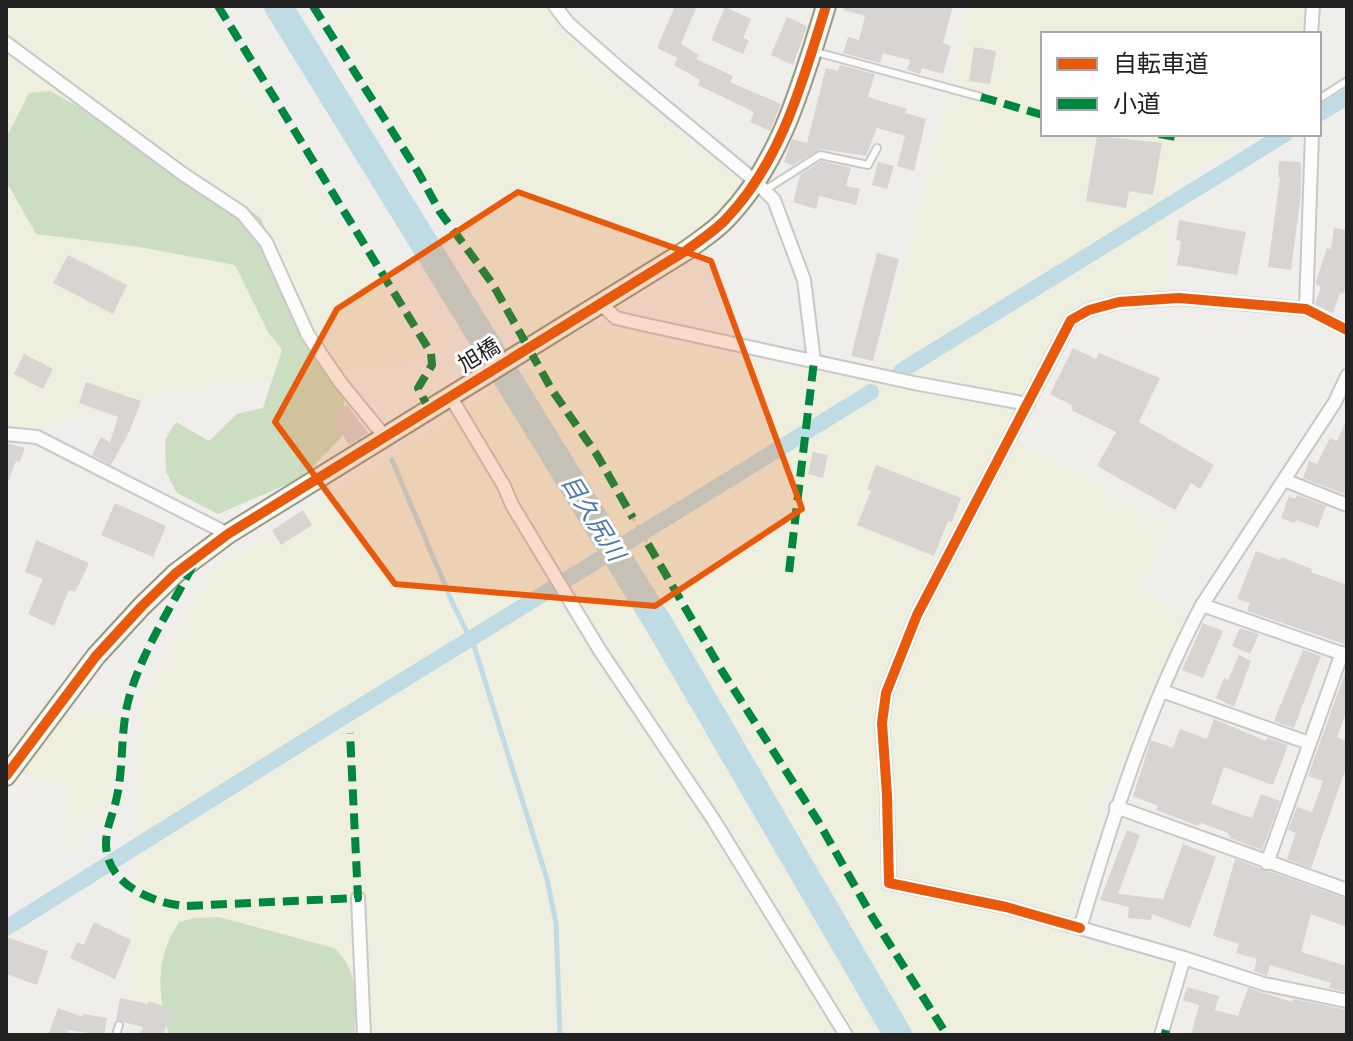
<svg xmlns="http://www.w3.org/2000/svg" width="1353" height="1041" viewBox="0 0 1353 1041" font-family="'Work Sans','Noto Sans JP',sans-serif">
<rect width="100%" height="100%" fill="#f0eeeb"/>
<!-- farmland -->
<g fill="#efefdf">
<polygon points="6,6 208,6 426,361 171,392 6,437"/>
<polygon points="350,6 548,6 587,53 745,186 683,245 577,309 590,324 795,372 879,366 970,6 1307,6 1305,34 1043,34 1043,134 1256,134 1169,186 1168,290 1114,296 1069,314 1002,432 1174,529 1141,584 1185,618 1112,782 1065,935 1175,968 1154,1035 130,1035 142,696 215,567 540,364 329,18"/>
<polygon points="82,711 119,720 108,807 102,820 87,833 75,854 64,850 70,787 23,773 59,722 70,712 76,714"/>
</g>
<!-- forest -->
<g fill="#cbdec1">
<polygon points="50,91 177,161 261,218 297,308 344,396 345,427 341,438 302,478 218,514 177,493 166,472 165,440 176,422 209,441 237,414 263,408 282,350 268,332 235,265 139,247 36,234 6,181 6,138 29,93"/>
<path d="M 219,917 L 334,948 C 361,971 354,1002 355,1035 L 169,1035 C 158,993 154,960 179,922 L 194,918 Z"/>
</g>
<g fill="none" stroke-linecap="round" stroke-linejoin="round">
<!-- stream -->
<polyline stroke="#bfdbe3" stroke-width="5" points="392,460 453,604 474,646 547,879 556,923 560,1035"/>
<!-- canal -->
<g stroke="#bfdbe3" stroke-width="16">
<polyline points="1319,114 1347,97"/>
<polyline points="901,371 1285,134"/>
<polyline points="6,928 332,724 871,392"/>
</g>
<!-- river -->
<polyline stroke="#bfdbe3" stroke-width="28" points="278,6 660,626 898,1035"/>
</g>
<!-- building -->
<g fill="#d7d4d2">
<polygon points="675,6 697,6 681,44 699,55 696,59 733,76 730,82 781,104 770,131 750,122 754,112 698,85 700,80 674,65 678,58 657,48"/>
<polygon points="844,6 953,6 943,43 951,46 943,74 922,68 920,74 907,70 910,60 883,53 880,63 843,53 848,37 859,40 865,16 843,10"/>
<polygon points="725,7 751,19 743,38 749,40 743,54 711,40"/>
<polygon points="787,17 807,26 793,65 771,55"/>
<polygon points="974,47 996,51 990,84 969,81"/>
<polygon points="840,65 875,74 868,97 907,109 905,113 926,119 914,171 897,166 905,136 877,128 866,156 820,149 793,165 784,162 792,139 807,143 826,68 838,71"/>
<polygon points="1097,136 1162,143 1153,195 1129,191 1126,208 1086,201"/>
<polygon points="821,161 851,168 846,186 860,189 856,205 819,196 816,209 793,202 800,175"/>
<polygon points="1279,161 1301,162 1301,194 1291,270 1268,267 1280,177 1278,177"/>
<polygon points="878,162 894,166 887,189 872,185"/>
<polygon points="1179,220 1246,232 1237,275 1177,265 1181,241 1176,240"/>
<polygon points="1334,228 1347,230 1347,284 1343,294 1340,293 1333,313 1315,304 1321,287 1316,285 1316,281 1327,248 1331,249"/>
<polygon points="877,253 899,259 873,361 851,356"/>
<polygon points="68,255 127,285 113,314 53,283"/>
<polygon points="1073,348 1096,359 1099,353 1160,378 1139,422 1214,465 1200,489 1191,483 1175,510 1097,466 1116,432 1071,410 1073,406 1050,394"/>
<polygon points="24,354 53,369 43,389 14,374"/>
<polygon points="86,382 141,401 130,430 111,465 92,455 101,437 110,442 118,417 79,403"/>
<polygon points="347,405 368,433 349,445 331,416"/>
<polygon points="1347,420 1347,495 1303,478 1309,461 1317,464 1330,438 1337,441"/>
<polygon points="6,443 25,448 19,463 16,461 7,485"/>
<polygon points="813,452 828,455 823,478 808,474"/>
<polygon points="876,465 961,498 952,522 948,521 934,556 857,525 871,491 867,489"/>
<polygon points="1297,495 1326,506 1318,528 1296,520 1295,523 1281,518 1289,496 1295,499"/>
<polygon points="115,503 166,526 153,557 101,535"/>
<polygon points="303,510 312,525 281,545 272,530"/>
<polygon points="36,540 89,563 75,592 69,590 54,626 28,614 43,579 25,572"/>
<polygon points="1256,551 1280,560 1281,557 1312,569 1311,572 1347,585 1347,645 1247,611 1250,603 1237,599"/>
<polygon points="1203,623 1223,631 1203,678 1182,670"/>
<polygon points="1240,628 1259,634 1250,654 1232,646"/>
<polygon points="1303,650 1321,656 1294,728 1274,721"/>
<polygon points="1239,655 1251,661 1234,707 1216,698 1224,678 1228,680"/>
<polygon points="1346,670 1347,711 1337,737 1347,741 1347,765 1311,868 1287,859 1296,833 1288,830 1297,807 1312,812 1323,781 1308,776"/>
<polygon points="1214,719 1266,741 1267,738 1288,745 1273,785 1224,767 1211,804 1252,818 1261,794 1280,801 1262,850 1230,838 1228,833 1201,823 1198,826 1156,810 1158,806 1133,796 1151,740 1173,748 1180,729 1207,739"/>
<polygon points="1127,830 1140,835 1118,894 1163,899 1183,844 1216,857 1190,928 1152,914 1151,920 1128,918 1129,907 1100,900"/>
<polygon points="1235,859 1347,899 1347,927 1311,914 1301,952 1347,966 1347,992 1329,988 1331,983 1270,965 1267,976 1254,971 1257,959 1236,953 1239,944 1213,936"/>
<polygon points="94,922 131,940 115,979 70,958 77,942 84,945"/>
<polygon points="6,937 48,951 37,985 6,974"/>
<polygon points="1187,987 1219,996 1215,1010 1238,1016 1248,988 1292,1002 1293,999 1347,1010 1347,1035 1191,1035 1199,1005 1183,1000"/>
<polygon points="120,998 148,1004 149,1001 173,1009 163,1035 140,1035 143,1027 116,1020"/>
<polygon points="58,1008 83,1017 83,1014 107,1018 104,1035 68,1030 66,1035 48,1035"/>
</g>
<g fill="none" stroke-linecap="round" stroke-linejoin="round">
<!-- lane casing -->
<g stroke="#c9c8c7" stroke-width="10">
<g id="lane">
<polyline points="816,52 981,97"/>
<polyline points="1319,99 1347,81"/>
<polyline points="765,190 820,155 868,165 877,148"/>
<polyline points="116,1035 119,1025"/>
</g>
</g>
<!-- street casing -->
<g stroke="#c9c8c7" stroke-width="16">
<g id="street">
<polyline points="555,6 568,23 620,69 755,181 774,200 804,280 814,361"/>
<polyline points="1311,34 1313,6"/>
<polyline points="6,43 183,174 242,213 266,242 308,335 340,382 385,437"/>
<polyline points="601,304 616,318 642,324 914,383 1028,404"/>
<polyline points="1306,309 1312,134"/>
<polyline points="450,396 504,486 512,505 599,649 713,819 846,1035"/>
<polyline points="6,434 37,437 228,534"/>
<polyline points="1284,480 1347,505"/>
<polyline points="1202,605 1346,655"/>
<polyline points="1162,691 1309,743"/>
<polyline points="1116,807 1347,890"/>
<polyline points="1267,863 1342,653"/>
<polyline points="358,898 364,1035"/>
<polyline points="1080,928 1006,907 889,883 887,795 882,723 886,693 917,615 1071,320 1089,310 1119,302 1179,298 1306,309 1347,330"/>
<polyline points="1184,958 1264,984 1347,1001"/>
<path d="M 1161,1035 L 1184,958 L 1080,928 C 1113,817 1148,707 1202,605 L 1335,402 L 1347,376"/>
</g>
</g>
<!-- secondary casing -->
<g stroke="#999a82" stroke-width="22">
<path id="secondary" d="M 6,776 L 96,656 L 142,606 L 176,573 L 228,534 L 687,250 C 700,240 715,231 726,219 C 782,161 803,80 826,6"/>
</g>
<!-- path -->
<polyline stroke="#dccecd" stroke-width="3" stroke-dasharray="4 4" stroke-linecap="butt" points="633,518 648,544"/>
<!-- lane -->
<use href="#lane" stroke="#fdfcfc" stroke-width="6"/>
<!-- street -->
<use href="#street" stroke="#fdfcfc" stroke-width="12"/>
<!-- secondary -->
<use href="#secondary" stroke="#f4f4ed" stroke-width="18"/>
<!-- quiet -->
<g stroke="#00873e" stroke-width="8" stroke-dasharray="16 8" stroke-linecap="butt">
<polyline points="218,6 431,353 432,365 418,388 429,409"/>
<polyline points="313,6 418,172 440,212 492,283 552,390 597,455 633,518"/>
<polyline points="981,97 1043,115"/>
<polyline points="1159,134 1176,137"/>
<polyline points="648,544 722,671 818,821 873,918 947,1035"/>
<path d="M 193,565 C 171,608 142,651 129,698 C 120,730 124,764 117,796 C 114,813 106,826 106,844 C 106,884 152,903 185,906 L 358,898 L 350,733"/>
<polyline points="789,572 814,361"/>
<polyline points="1161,1033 1169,1035"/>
</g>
<!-- cycleway casing -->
<g stroke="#fff" stroke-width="15">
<g id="cycleway">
<path d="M 6,776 L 96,656 L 142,606 L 176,573 L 228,534 L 687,250 C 700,240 715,231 726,219 C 782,161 803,80 826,6"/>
<polyline points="1080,928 1006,907 889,883 887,795 882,723 886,693 917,615 1071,320 1089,310 1119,302 1179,298 1306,309 1347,330"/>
</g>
</g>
<!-- cycleway -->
<use href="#cycleway" stroke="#e8590c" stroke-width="10"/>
</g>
<!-- marked area -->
<path fill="#e8590c" fill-opacity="0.2" stroke="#e8590c" stroke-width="6" stroke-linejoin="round" d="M 518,192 L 711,261 L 802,509 L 655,606 L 395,584 L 275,422 L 337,309 Z"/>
<g text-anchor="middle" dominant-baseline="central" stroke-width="6" stroke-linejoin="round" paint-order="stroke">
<!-- street labels -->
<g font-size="22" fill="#222" stroke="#fff">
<text transform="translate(479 355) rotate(-31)">旭橋</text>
</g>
<!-- water labels -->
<g font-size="24" font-style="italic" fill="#4a7aab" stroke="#fff">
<text transform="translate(593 518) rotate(58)">目久尻川</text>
</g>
</g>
<!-- border -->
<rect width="1353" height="1041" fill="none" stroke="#222222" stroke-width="16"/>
<!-- legend -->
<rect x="1041" y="32" width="280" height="104" fill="#ffffff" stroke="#a7a7a7" stroke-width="2"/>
<rect x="1057" y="58" width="40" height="12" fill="#e8590c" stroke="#a7a7a7" stroke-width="2"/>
<text x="1113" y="72" font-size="24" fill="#222222">自転車道</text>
<rect x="1057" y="98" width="40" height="12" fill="#00873e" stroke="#a7a7a7" stroke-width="2"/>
<text x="1113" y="112" font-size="24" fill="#222222">小道</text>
</svg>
